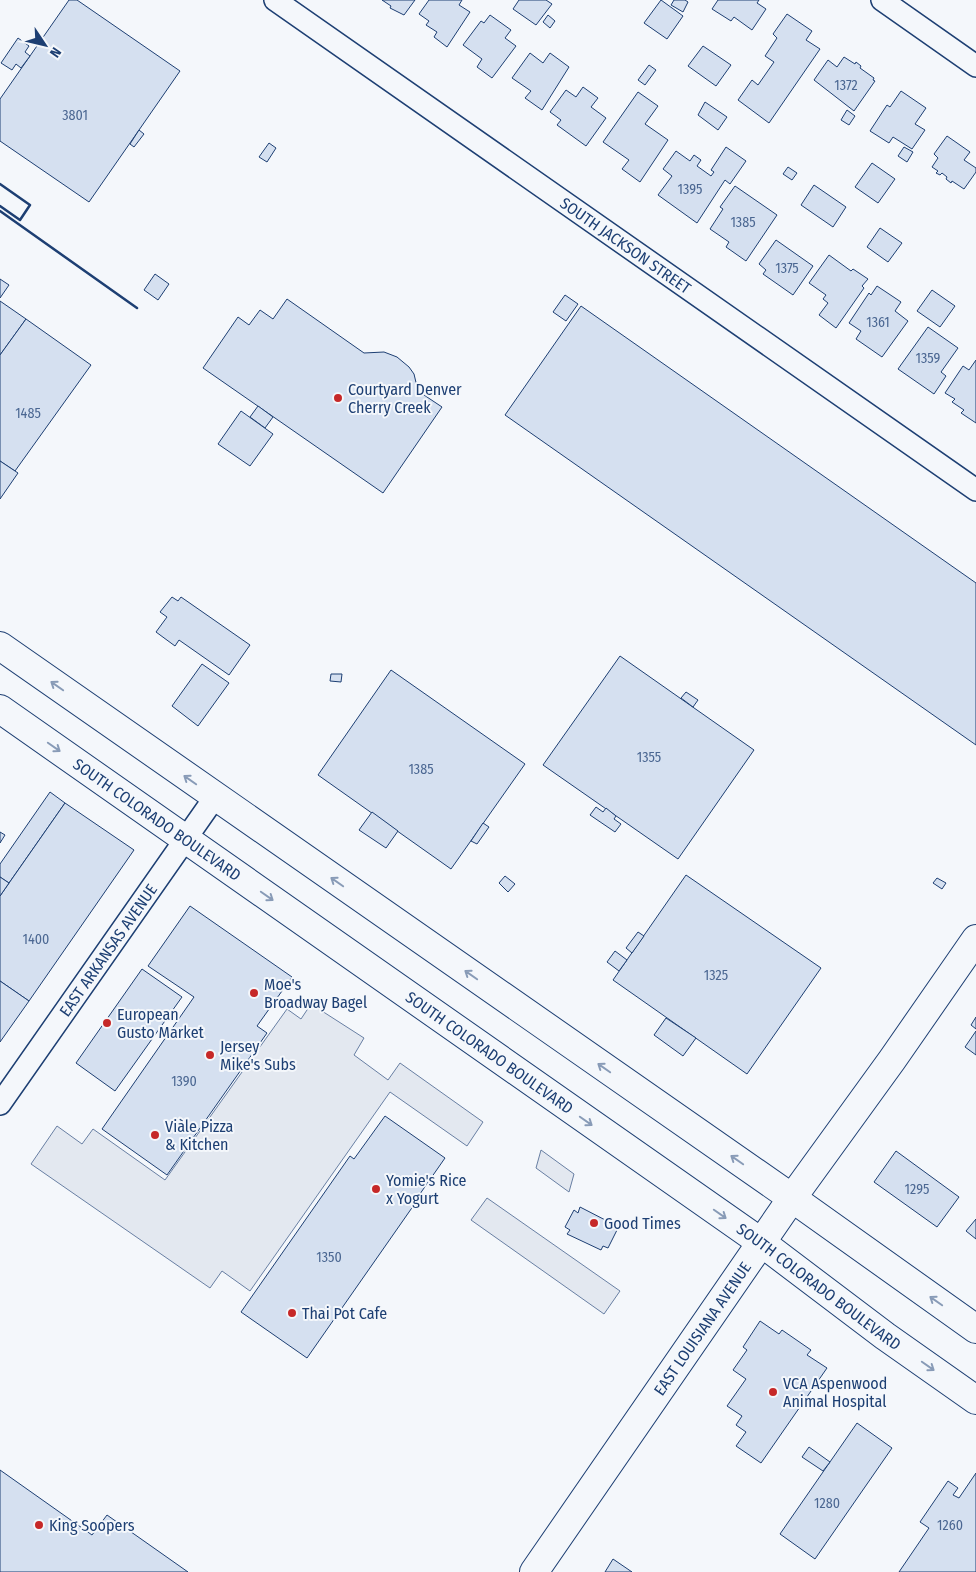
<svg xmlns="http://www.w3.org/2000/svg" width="976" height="1572" viewBox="0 0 976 1572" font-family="'Fira Sans Condensed',sans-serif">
<rect width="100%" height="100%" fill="#f4f7fb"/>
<!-- parking -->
<g fill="#e3e8f0" stroke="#687fa3">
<polygon points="311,1004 364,1038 354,1055 388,1080 400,1063 483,1122 467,1146 390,1092 250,1291 222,1271 210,1288 31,1164 57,1126 82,1144 93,1129 165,1180 287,1009 301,1019"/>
<polygon points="541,1150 574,1174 569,1192 536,1168"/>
<polygon points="487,1198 620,1291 604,1314 471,1220"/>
</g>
<!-- building -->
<g fill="#d5e0f0" stroke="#1d3f73">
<polygon points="69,0 77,0 180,71 89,202 0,141 0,99"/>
<polygon points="382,0 415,0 404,15 390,8 391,6"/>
<polygon points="429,0 462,0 459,5 470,12 447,47 434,37 437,32 426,25 429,21 419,14"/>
<polygon points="519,0 546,0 552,4 536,25 513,9"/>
<polygon points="661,0 683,16 667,39 644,23"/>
<polygon points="674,0 685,0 688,2 683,12 671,5"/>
<polygon points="718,0 759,0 757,3 766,9 752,30 734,17 731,21 712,9"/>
<polygon points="787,14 812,31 806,40 820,49 769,123 738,100 752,80 758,85 774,62 765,56 777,38 773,34"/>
<polygon points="490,15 511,30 505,38 516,46 492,78 477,67 482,59 463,45 481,21 484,23"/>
<polygon points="548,15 555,21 550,28 543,22"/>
<polygon points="18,38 29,46 25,52 30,56 21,68 16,64 12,70 1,63"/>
<polygon points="703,46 731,65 716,86 688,66"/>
<polygon points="530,53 543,63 550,53 569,67 542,110 525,98 531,91 512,78"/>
<polygon points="844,57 855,64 856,62 861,66 860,68 874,78 873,80 875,81 854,111 814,80 828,60 837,67"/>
<polygon points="649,65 656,70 645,85 638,80"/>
<polygon points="583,87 598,98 591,107 606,118 586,146 557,125 561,120 550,112 566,90 576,97"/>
<polygon points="901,91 926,108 915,124 925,130 912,149 893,137 889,143 870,131 887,105 890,107"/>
<polygon points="638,92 658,106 645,124 668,140 640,182 622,169 629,160 603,142"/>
<polygon points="705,102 727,117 718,130 698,115"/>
<polygon points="847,110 855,116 849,125 841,120"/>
<polygon points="139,130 144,134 134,147 130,144"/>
<polygon points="947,136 970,152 964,160 976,168 976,172 964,189 952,181 951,183 946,179 947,177 942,173 940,175 936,173 938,171 932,167 938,158 934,154"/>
<polygon points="269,143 276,148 267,162 259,157"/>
<polygon points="726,147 746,161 730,184 725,180 697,223 658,195 672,176 663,169 676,151 690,161 694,155 701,160 697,166 711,176 714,172 711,170"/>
<polygon points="904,147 913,152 907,162 898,156"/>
<polygon points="872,163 895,179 878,203 855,187"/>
<polygon points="788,167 797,173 792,180 783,174"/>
<polygon points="814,185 846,207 833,227 801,205"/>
<polygon points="735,186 777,215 746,261 726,247 729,242 710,229 723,209 720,207"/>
<polygon points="880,228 902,243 888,262 867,247"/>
<polygon points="776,240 813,266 793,295 763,274 766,270 759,264"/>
<polygon points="829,255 851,271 853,269 868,279 862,286 864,288 836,328 819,315 828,303 823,299 826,295 809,283"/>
<polygon points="155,274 169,284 158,300 144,290"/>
<polygon points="0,279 9,285 0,298"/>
<polygon points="877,286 901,302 895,311 908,321 882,357 856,339 861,331 849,323 869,293 871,295"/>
<polygon points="932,290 955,306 940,327 917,311"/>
<polygon points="565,295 578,304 566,321 553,312"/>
<polygon points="287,299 364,353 384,352 397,357 409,367 414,374 418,391 442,407 383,493 203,368 238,317 249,325 260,310 273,319"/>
<polygon points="0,301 26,319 0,355"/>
<polygon points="581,306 976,583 976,745 505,415"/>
<polygon points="26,319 91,365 15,471 0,461 0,355"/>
<polygon points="928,327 958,348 941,372 946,376 934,394 898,369"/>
<polygon points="976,360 976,423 961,413 964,410 952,402 955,399 945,393 963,366 969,370"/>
<polygon points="258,406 273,417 265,428 250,417"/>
<polygon points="241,411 273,434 250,466 218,444"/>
<polygon points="0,461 18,473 0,499"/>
<polygon points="172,597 178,601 181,597 250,645 229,675 179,640 175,646 156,632 167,617 160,612"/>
<polygon points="620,656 754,750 678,859 543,765"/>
<polygon points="202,664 229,683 198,726 172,706"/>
<polygon points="391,670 525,764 451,869 318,775"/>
<polygon points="331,674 342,674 341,682 330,681"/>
<polygon points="686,692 698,700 693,707 681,698"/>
<polygon points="50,792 65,803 9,883 0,877 0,864"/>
<polygon points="65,803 134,850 29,1001 0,981 0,896"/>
<polygon points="596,807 603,812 606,808 616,816 614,819 621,824 615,832 590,815"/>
<polygon points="372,812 398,831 386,848 359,830"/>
<polygon points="483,823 489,827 477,844 471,841"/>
<polygon points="0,832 5,835 0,843"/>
<polygon points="686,875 821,968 747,1074 613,980"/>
<polygon points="505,876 515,884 508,892 499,883"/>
<polygon points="0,877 9,883 0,896"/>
<polygon points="937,878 946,883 942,889 933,883"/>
<polygon points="190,906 292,977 257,1026 267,1033 167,1175 102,1129 194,997 148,966"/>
<polygon points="638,932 644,936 632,953 626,948"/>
<polygon points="615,951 627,960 619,971 607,962"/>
<polygon points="142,969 182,997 115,1091 76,1063"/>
<polygon points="0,981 29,1001 0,1042"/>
<polygon points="976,1017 976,1029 971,1025"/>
<polygon points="666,1018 696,1038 683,1056 654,1035"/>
<polygon points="976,1031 976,1055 965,1047"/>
<polygon points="385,1116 445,1158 415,1201 416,1202 307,1358 241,1312 350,1156 354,1159"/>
<polygon points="896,1151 959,1197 937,1227 874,1182"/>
<polygon points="580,1207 613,1224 612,1228 617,1230 608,1248 603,1246 601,1250 567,1234 570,1230 565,1227 574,1210 578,1213"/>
<polygon points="976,1219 976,1239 966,1231"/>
<polygon points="760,1321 779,1334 782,1330 811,1350 807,1355 827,1368 761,1463 736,1446 746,1432 736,1425 742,1416 727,1406 746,1379 733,1370 747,1350 743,1347"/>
<polygon points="857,1423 892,1448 815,1559 780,1534"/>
<polygon points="809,1447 830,1462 823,1471 802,1457"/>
<polygon points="0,1470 92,1535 107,1515 188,1572 0,1572"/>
<polygon points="976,1473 976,1572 899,1572 929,1528 920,1522 948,1481 958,1488 953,1495 959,1498"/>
<polygon points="613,1559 632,1572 605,1572"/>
</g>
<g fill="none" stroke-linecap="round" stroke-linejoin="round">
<!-- street casing -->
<g stroke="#1d3f73" stroke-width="24">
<g id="street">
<path id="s1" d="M 275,0 L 976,490"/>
<polyline points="882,0 976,66"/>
<path id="s2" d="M 0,1104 L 215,797"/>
</g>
</g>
<!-- secondary casing -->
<g stroke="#1d3f73" stroke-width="30">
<g id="secondary">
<path id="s3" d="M 534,1572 L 792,1198 L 892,1060 L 976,939"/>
</g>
</g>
<!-- primary casing -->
<g stroke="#1d3f73" stroke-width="30">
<g id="primary">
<polyline points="0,646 792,1198 976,1329"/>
<path id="s4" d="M 0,709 L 762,1243 L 885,1336 L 976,1400"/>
</g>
</g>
<!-- street -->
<use href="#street" stroke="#f4f7fb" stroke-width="21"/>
<!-- secondary -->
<use href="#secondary" stroke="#f4f7fb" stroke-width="28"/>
<!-- primary -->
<use href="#primary" stroke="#f4f7fb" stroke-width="28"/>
<!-- wall -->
<g stroke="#1d3f73" stroke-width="2.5">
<polyline points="0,184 30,205 20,220 0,206"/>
<polyline points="0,211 137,308"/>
</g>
</g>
<!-- one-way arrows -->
<defs><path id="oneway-shaft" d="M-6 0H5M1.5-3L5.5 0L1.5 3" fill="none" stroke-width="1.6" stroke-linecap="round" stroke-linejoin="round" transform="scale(1.25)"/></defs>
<g stroke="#889bb7">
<use href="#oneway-shaft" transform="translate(57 686) rotate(-145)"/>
<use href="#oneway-shaft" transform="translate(54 747) rotate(35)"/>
<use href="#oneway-shaft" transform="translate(190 780) rotate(-145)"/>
<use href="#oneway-shaft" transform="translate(337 882) rotate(-145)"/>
<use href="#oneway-shaft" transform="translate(267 896) rotate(35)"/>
<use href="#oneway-shaft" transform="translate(471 975) rotate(-145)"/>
<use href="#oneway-shaft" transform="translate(604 1068) rotate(-145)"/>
<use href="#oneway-shaft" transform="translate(586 1121) rotate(35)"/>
<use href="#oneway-shaft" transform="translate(737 1160) rotate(-145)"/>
<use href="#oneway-shaft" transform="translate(720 1214) rotate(35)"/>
<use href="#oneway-shaft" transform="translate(936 1301) rotate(-145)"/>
<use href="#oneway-shaft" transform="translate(928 1366) rotate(35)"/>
</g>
<!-- markers -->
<g fill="#c62828" stroke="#f4f7fb" stroke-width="2">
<circle cx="338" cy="398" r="5"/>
<circle cx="254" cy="993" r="5"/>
<circle cx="107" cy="1023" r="5"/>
<circle cx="210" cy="1055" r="5"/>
<circle cx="155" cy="1135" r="5"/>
<circle cx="376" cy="1189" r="5"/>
<circle cx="594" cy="1223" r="5"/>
<circle cx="292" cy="1313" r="5"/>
<circle cx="773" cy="1392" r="5"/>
<circle cx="39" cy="1525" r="5"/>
</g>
<g text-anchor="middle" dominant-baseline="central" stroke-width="4" stroke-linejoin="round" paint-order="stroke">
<!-- number labels -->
<g font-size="14" fill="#4b6792">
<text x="846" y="85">1372</text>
<text x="75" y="115">3801</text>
<text x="690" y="189">1395</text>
<text x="743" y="222">1385</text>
<text x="787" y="268">1375</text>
<text x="878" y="322">1361</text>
<text x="928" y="358">1359</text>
<text x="28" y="413">1485</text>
<text x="649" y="757">1355</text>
<text x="421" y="769">1385</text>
<text x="36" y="939">1400</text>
<text x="716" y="975">1325</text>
<text x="184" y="1081">1390</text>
<text x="917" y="1189">1295</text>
<text x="329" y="1257">1350</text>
<text x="827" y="1503">1280</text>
<text x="950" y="1525">1260</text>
</g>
<!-- street labels -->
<g font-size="16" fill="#1d3f73" stroke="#f4f7fb">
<text stroke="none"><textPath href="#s1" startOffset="428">SOUTH JACKSON STREET</textPath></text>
<text stroke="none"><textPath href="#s4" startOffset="192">SOUTH COLORADO BOULEVARD</textPath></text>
<text stroke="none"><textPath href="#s2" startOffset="188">EAST ARKANSAS AVENUE</textPath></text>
<text stroke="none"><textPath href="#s4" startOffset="598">SOUTH COLORADO BOULEVARD</textPath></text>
<text stroke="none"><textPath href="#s4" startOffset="1002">SOUTH COLORADO BOULEVARD</textPath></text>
<text stroke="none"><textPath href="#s3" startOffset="296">EAST LOUISIANA AVENUE</textPath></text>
</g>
<!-- poi labels -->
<g font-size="16" fill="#1d3f73" stroke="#f4f7fb" text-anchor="start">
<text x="348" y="389">Courtyard Denver<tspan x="348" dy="18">Cherry Creek</tspan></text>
<text x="264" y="984">Moe's<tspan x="264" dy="18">Broadway Bagel</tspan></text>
<text x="117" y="1014">European<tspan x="117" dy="18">Gusto Market</tspan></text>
<text x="220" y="1046">Jersey<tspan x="220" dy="18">Mike's Subs</tspan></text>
<text x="165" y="1126">Viàle Pizza<tspan x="165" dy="18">&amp; Kitchen</tspan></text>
<text x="386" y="1180">Yomie's Rice<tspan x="386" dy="18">x Yogurt</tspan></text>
<text x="604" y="1223">Good Times</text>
<text x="302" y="1313">Thai Pot Cafe</text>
<text x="783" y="1383">VCA Aspenwood<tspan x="783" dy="18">Animal Hospital</tspan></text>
<text x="49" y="1525">King Soopers</text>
</g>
</g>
<!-- north arrow -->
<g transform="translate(45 45) rotate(125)" stroke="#f4f7fb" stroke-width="4" paint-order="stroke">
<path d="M0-4L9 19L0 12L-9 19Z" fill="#1d3f73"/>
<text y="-8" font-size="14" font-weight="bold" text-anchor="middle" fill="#1d3f73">N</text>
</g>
</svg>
